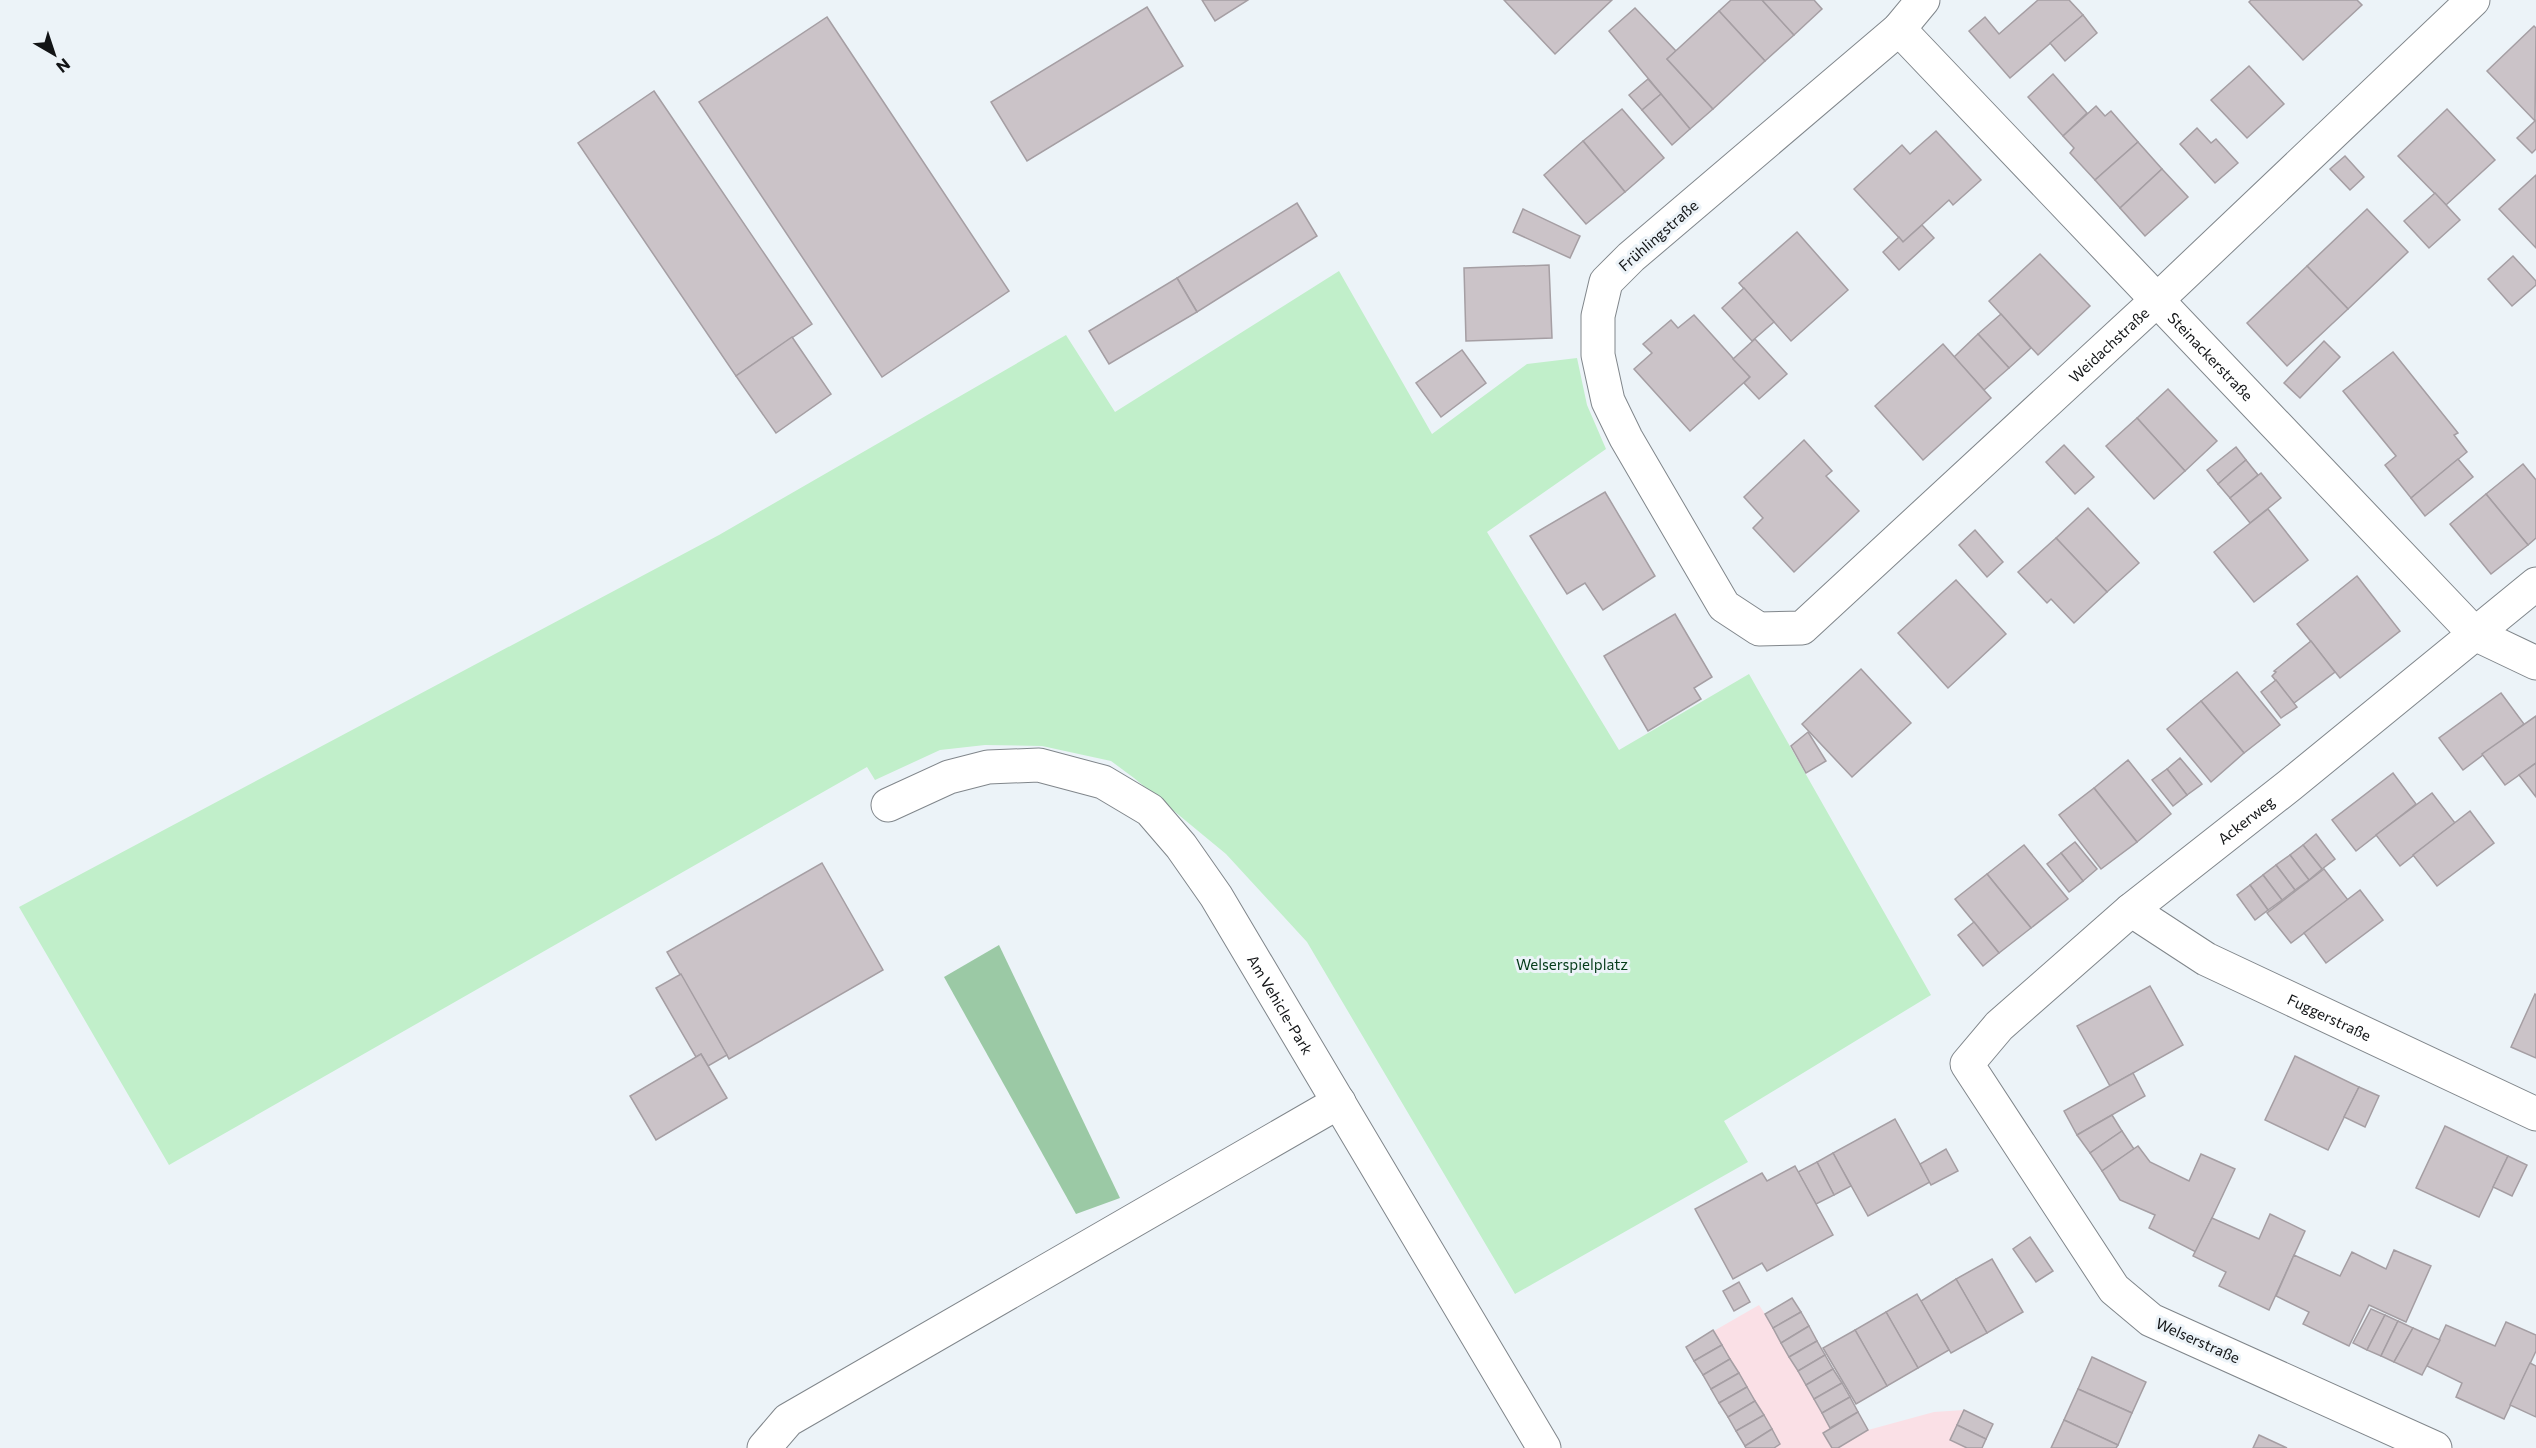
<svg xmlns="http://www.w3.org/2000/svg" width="2536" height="1448" viewBox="0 0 2536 1448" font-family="Commissioner,sans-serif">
<rect width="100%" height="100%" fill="#ecf3f8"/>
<!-- industrial -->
<polygon fill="#fae0e6" points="1792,1298 1868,1430 1934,1412 1964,1410 1993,1424 1981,1448 1746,1448 1686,1347 1759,1305 1765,1314"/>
<!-- green -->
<polygon fill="#c1efca" points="1339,271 1432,434 1527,364 1577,358 1587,405 1606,449 1487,532 1619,750 1749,674 1931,995 1724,1121 1748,1162 1515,1294 1307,942 1226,854 1134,778 1111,761 1042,746 985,745 940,750 875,780 867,767 169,1165 19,907 719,535 1066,335 1115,412"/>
<!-- forest -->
<polygon fill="#9bc9a5" points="999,945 1120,1198 1076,1214 944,977"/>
<!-- building -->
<g fill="#cbc3c8" stroke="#a59ea3" stroke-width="1.5">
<polygon points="1202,0 1248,0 1215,21"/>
<polygon points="1504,0 1612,0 1555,54"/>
<polygon points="1731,0 1762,0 1794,35 1765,61 1719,11"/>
<polygon points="1762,0 1814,0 1822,9 1794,35"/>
<polygon points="2038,0 2069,0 2083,15 2010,78 1969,31 1985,17 1999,34"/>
<polygon points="2251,0 2357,0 2362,5 2303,60 2249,2"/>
<polygon points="1147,7 1183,66 1027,161 991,102"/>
<polygon points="1635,8 1676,51 1667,59 1713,109 1690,129 1609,31"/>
<polygon points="1719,11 1765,61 1713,109 1667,59"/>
<polygon points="2083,15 2097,33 2065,61 2050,43"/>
<polygon points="827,17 1009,291 882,377 699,102"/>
<polygon points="2534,26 2536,28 2535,121 2487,71"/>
<polygon points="2249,66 2284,104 2247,138 2211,100"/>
<polygon points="2053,74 2087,113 2063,136 2028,97"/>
<polygon points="1648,79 1661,94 1642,110 1629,95"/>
<polygon points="654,91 812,324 736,376 578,143"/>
<polygon points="1661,94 1690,129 1672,145 1642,110"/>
<polygon points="2096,106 2105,116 2111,111 2138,142 2095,180 2070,153 2074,148 2063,136"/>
<polygon points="1622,109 1664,158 1625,192 1583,141"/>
<polygon points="2447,109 2495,160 2446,205 2398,156"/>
<polygon points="2536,120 2536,149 2532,153 2517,138"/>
<polygon points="2197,128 2211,143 2216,139 2238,163 2215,183 2180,144"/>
<polygon points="1936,131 1981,180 1953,205 1949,200 1903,242 1854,189 1902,145 1910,154"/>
<polygon points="1583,141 1625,192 1586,224 1544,175"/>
<polygon points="2138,142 2162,169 2120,208 2095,180"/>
<polygon points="2345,156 2364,177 2350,190 2330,169"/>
<polygon points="2162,169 2188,197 2145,236 2120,208"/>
<polygon points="2536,175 2536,248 2499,209"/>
<polygon points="2435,193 2460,220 2429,248 2404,221"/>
<polygon points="1297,203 1317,236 1197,312 1177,278"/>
<polygon points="1523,209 1580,236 1570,258 1513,232"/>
<polygon points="2367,209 2408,252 2348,309 2307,266"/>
<polygon points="1922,225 1934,238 1899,270 1883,252 1899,237 1903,242"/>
<polygon points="1797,232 1848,290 1791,341 1739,283"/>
<polygon points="2040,254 2090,306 2038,355 1989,301"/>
<polygon points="2513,256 2536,281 2536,285 2512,306 2488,279"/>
<polygon points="1549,265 1552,338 1466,341 1464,268"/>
<polygon points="2307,266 2348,309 2287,366 2247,323"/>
<polygon points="1177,278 1197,312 1109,364 1089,331"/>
<polygon points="1744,288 1774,322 1752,341 1722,308"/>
<polygon points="2001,314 2031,348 2009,368 1978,334"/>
<polygon points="1694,315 1750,377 1690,431 1634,369 1652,353 1643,344 1671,320 1678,328"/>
<polygon points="1978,334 2009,368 1984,390 1954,357"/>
<polygon points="792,337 831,394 776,433 736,376"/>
<polygon points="1755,339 1787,374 1759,399 1744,383 1750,377 1733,359"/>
<polygon points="2324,341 2340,357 2300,398 2284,383"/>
<polygon points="1943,344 1991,398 1923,460 1875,406"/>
<polygon points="1462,350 1486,383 1441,417 1416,383"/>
<polygon points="2393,352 2458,433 2454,435 2467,452 2411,498 2385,465 2396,456 2343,391"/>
<polygon points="2168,389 2217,441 2185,471 2137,418"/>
<polygon points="2137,418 2185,471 2154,499 2106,446"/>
<polygon points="1804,440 1832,471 1826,476 1859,511 1794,572 1753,528 1763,518 1744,497"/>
<polygon points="2064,445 2094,477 2075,494 2046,462"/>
<polygon points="2236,447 2246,460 2218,484 2207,470"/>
<polygon points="2458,459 2473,477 2425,516 2411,498"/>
<polygon points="2246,460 2258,475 2230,498 2218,484"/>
<polygon points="2523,464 2536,480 2536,538 2528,545 2486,494"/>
<polygon points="2261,473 2281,498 2250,523 2230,498"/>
<polygon points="1605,492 1655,576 1603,610 1585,583 1567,594 1530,536"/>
<polygon points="2486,494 2528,545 2491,574 2450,524"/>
<polygon points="2088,508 2139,563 2107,592 2056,538"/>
<polygon points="2268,509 2308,560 2254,602 2214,552"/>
<polygon points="1975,530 2003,562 1987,577 1959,545"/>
<polygon points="2056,538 2107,592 2074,623 2051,599 2047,603 2018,572"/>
<polygon points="2357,576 2400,631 2340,678 2297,624"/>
<polygon points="1956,580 2006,634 1948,688 1898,633"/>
<polygon points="1675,614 1712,677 1694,688 1701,699 1648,731 1604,656"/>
<polygon points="2311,641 2335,672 2294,703 2272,676 2276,672 2274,671"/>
<polygon points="1861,669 1911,723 1852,777 1802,724"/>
<polygon points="2237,672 2280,725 2244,753 2201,701"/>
<polygon points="2276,680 2297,707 2281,718 2261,692"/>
<polygon points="2501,693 2524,724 2463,770 2439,738"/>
<polygon points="2201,701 2244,753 2211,782 2167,729"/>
<polygon points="2536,716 2536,763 2505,785 2482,754"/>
<polygon points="1808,732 1826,761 1806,773 1791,746"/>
<polygon points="2180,758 2202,784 2187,795 2167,769"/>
<polygon points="2128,760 2171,814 2137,842 2094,788"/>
<polygon points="2536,763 2536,797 2519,775"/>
<polygon points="2167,769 2187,795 2173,806 2152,780"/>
<polygon points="2393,773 2416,804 2356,851 2332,820"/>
<polygon points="2094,788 2137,842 2101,869 2059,815"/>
<polygon points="2432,793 2455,823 2400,866 2376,835"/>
<polygon points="2470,811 2494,843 2437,886 2413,855"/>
<polygon points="2316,834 2335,859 2322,869 2303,845"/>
<polygon points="2075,842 2097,869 2083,881 2061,853"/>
<polygon points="2024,845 2068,899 2031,928 1987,874"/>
<polygon points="2303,845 2322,869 2309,880 2290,855"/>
<polygon points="2061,853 2083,881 2069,892 2047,864"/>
<polygon points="2290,855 2309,880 2295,890 2276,865"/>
<polygon points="822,863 883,970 729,1059 667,952"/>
<polygon points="2276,865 2295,890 2282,900 2263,875"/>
<polygon points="2324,869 2348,900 2291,943 2267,913"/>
<polygon points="1987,874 2031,928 1999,953 1955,899"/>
<polygon points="2263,875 2282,900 2268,910 2250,885"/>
<polygon points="2250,885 2268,910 2255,920 2237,895"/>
<polygon points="2360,890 2383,920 2326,963 2304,933"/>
<polygon points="1974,922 1999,953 1983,966 1958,935"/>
<polygon points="681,974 727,1055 708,1066 701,1054 696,1057 656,988"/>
<polygon points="2150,986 2183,1045 2110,1086 2077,1026"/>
<polygon points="2535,994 2536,995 2536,1058 2511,1047"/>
<polygon points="701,1054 727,1098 656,1140 630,1096"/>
<polygon points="2295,1056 2359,1087 2328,1150 2265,1120"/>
<polygon points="2133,1073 2145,1096 2077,1135 2064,1111"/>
<polygon points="2359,1087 2379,1096 2365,1127 2344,1117"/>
<polygon points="2112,1115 2122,1131 2090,1153 2077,1135"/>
<polygon points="1895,1119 1930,1182 1868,1216 1833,1153"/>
<polygon points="2445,1126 2508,1156 2479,1217 2416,1188"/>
<polygon points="2122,1131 2134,1149 2102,1171 2090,1153"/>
<polygon points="2138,1146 2150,1162 2189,1181 2201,1154 2235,1169 2196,1252 2149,1228 2155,1215 2120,1200 2102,1171"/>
<polygon points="1946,1149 1958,1171 1931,1185 1920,1164"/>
<polygon points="1833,1153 1851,1186 1834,1195 1817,1162"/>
<polygon points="2508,1156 2527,1165 2512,1196 2493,1187"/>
<polygon points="1817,1162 1834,1195 1816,1204 1798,1172"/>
<polygon points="1795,1166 1833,1235 1767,1271 1762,1263 1733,1279 1695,1209 1762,1173 1767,1181"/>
<polygon points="2270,1214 2305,1231 2269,1310 2219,1286 2226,1272 2193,1256 2212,1218 2259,1239"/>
<polygon points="2030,1237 2053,1271 2036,1282 2013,1249"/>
<polygon points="2394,1250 2431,1266 2406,1322 2369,1305 2349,1346 2303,1324 2309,1312 2276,1296 2294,1255 2340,1276 2352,1252 2386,1269"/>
<polygon points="1992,1259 2023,1312 1987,1333 1956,1279"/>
<polygon points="1956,1279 1987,1333 1951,1353 1921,1301"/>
<polygon points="1739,1282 1750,1302 1734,1311 1723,1291"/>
<polygon points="1917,1294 1949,1350 1918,1368 1886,1312"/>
<polygon points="1792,1298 1801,1312 1773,1328 1765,1314"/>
<polygon points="2371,1309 2385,1315 2367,1350 2353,1343"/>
<polygon points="1801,1312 1809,1326 1781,1343 1773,1328"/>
<polygon points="1886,1312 1918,1368 1887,1386 1855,1330"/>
<polygon points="2385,1315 2398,1321 2381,1356 2367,1350"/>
<polygon points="2398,1321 2413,1328 2394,1362 2381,1356"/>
<polygon points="2506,1322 2536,1335 2536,1351 2504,1419 2456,1397 2462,1383 2427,1366 2446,1325 2495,1346"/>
<polygon points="1809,1326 1817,1341 1789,1357 1781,1343"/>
<polygon points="2413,1328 2440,1340 2422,1375 2394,1362"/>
<polygon points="1713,1330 1722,1345 1694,1361 1686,1347"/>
<polygon points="1855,1330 1887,1386 1856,1404 1823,1348"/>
<polygon points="1817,1341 1825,1355 1798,1371 1789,1357"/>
<polygon points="1722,1345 1730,1359 1703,1375 1694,1361"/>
<polygon points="1825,1355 1833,1369 1806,1385 1798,1371"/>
<polygon points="2092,1357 2146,1382 2132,1413 2078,1389"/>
<polygon points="1730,1359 1739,1373 1711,1389 1703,1375"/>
<polygon points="2530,1363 2536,1366 2536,1417 2510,1405"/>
<polygon points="1833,1369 1842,1383 1814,1399 1806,1385"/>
<polygon points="1739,1373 1747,1387 1719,1403 1711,1389"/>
<polygon points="1842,1383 1850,1397 1822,1413 1814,1399"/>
<polygon points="1747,1387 1755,1401 1728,1417 1719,1403"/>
<polygon points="2078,1389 2132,1413 2118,1445 2064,1420"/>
<polygon points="1850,1397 1858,1412 1830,1428 1822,1413"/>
<polygon points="1755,1401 1764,1415 1736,1431 1728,1417"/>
<polygon points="1964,1410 1993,1424 1986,1439 1957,1425"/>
<polygon points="1858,1412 1868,1430 1838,1448 1832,1448 1823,1433"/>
<polygon points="1764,1415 1772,1429 1745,1446 1736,1431"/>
<polygon points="2064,1420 2118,1445 2116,1448 2051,1448"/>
<polygon points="1957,1425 1986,1439 1982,1448 1967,1448 1950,1440"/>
<polygon points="1772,1429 1780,1444 1774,1448 1746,1448 1745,1446"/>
<polygon points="2259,1435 2287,1448 2253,1448"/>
</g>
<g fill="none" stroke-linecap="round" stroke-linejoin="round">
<!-- minor casing -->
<g stroke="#80868b" stroke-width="35">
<g id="minor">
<path id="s1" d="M 1923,0 L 1899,29 L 1631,257 L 1606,282 L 1598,316 L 1598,355 L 1608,401 L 1626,438 L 1724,606 L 1759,629 L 1802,628 L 2156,301 L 2473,0"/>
<path id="s2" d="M 1899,29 L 2475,634 L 2536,663"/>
<path id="s3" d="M 888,805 L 949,777 L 988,767 L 1039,765 L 1103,782 L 1150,810 L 1181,846 L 1216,896 L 1544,1448"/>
<path id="s4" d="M 2131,910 L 2206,959 L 2536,1114"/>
<polyline points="764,1448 788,1420 1339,1102"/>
<path id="s5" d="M 2435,1448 L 2151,1320 L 2114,1289 L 1967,1064 L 1999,1026 L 2131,910 L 2290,785 L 2536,584"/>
</g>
</g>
<!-- minor -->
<use href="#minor" stroke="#fff" stroke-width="33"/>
</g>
<g text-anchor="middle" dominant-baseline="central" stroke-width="6" stroke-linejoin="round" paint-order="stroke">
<!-- street labels -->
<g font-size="15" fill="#121416" stroke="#ecf3f8">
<text transform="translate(1658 235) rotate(-41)">Frühlingstraße</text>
<text stroke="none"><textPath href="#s1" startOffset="1284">Weidachstraße</textPath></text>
<text stroke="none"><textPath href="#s2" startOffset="452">Steinackerstraße</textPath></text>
<text stroke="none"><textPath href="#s5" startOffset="1000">Ackerweg</textPath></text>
<text stroke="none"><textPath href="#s3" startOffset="514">Am Vehicle-Park</textPath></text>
<text stroke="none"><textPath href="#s4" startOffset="226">Fuggerstraße</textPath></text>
<text transform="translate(2198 1340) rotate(24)">Welserstraße</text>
</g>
<!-- park labels -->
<g font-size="15" fill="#043b19" stroke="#ecf3f8">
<text x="1572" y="964">Welserspielplatz</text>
</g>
</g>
<!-- north arrow -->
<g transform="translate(54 54) rotate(141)" stroke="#ecf3f8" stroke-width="4.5" paint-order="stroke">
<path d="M0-4.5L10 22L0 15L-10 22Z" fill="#121416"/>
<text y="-9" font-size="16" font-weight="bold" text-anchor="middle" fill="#121416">N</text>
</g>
</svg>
